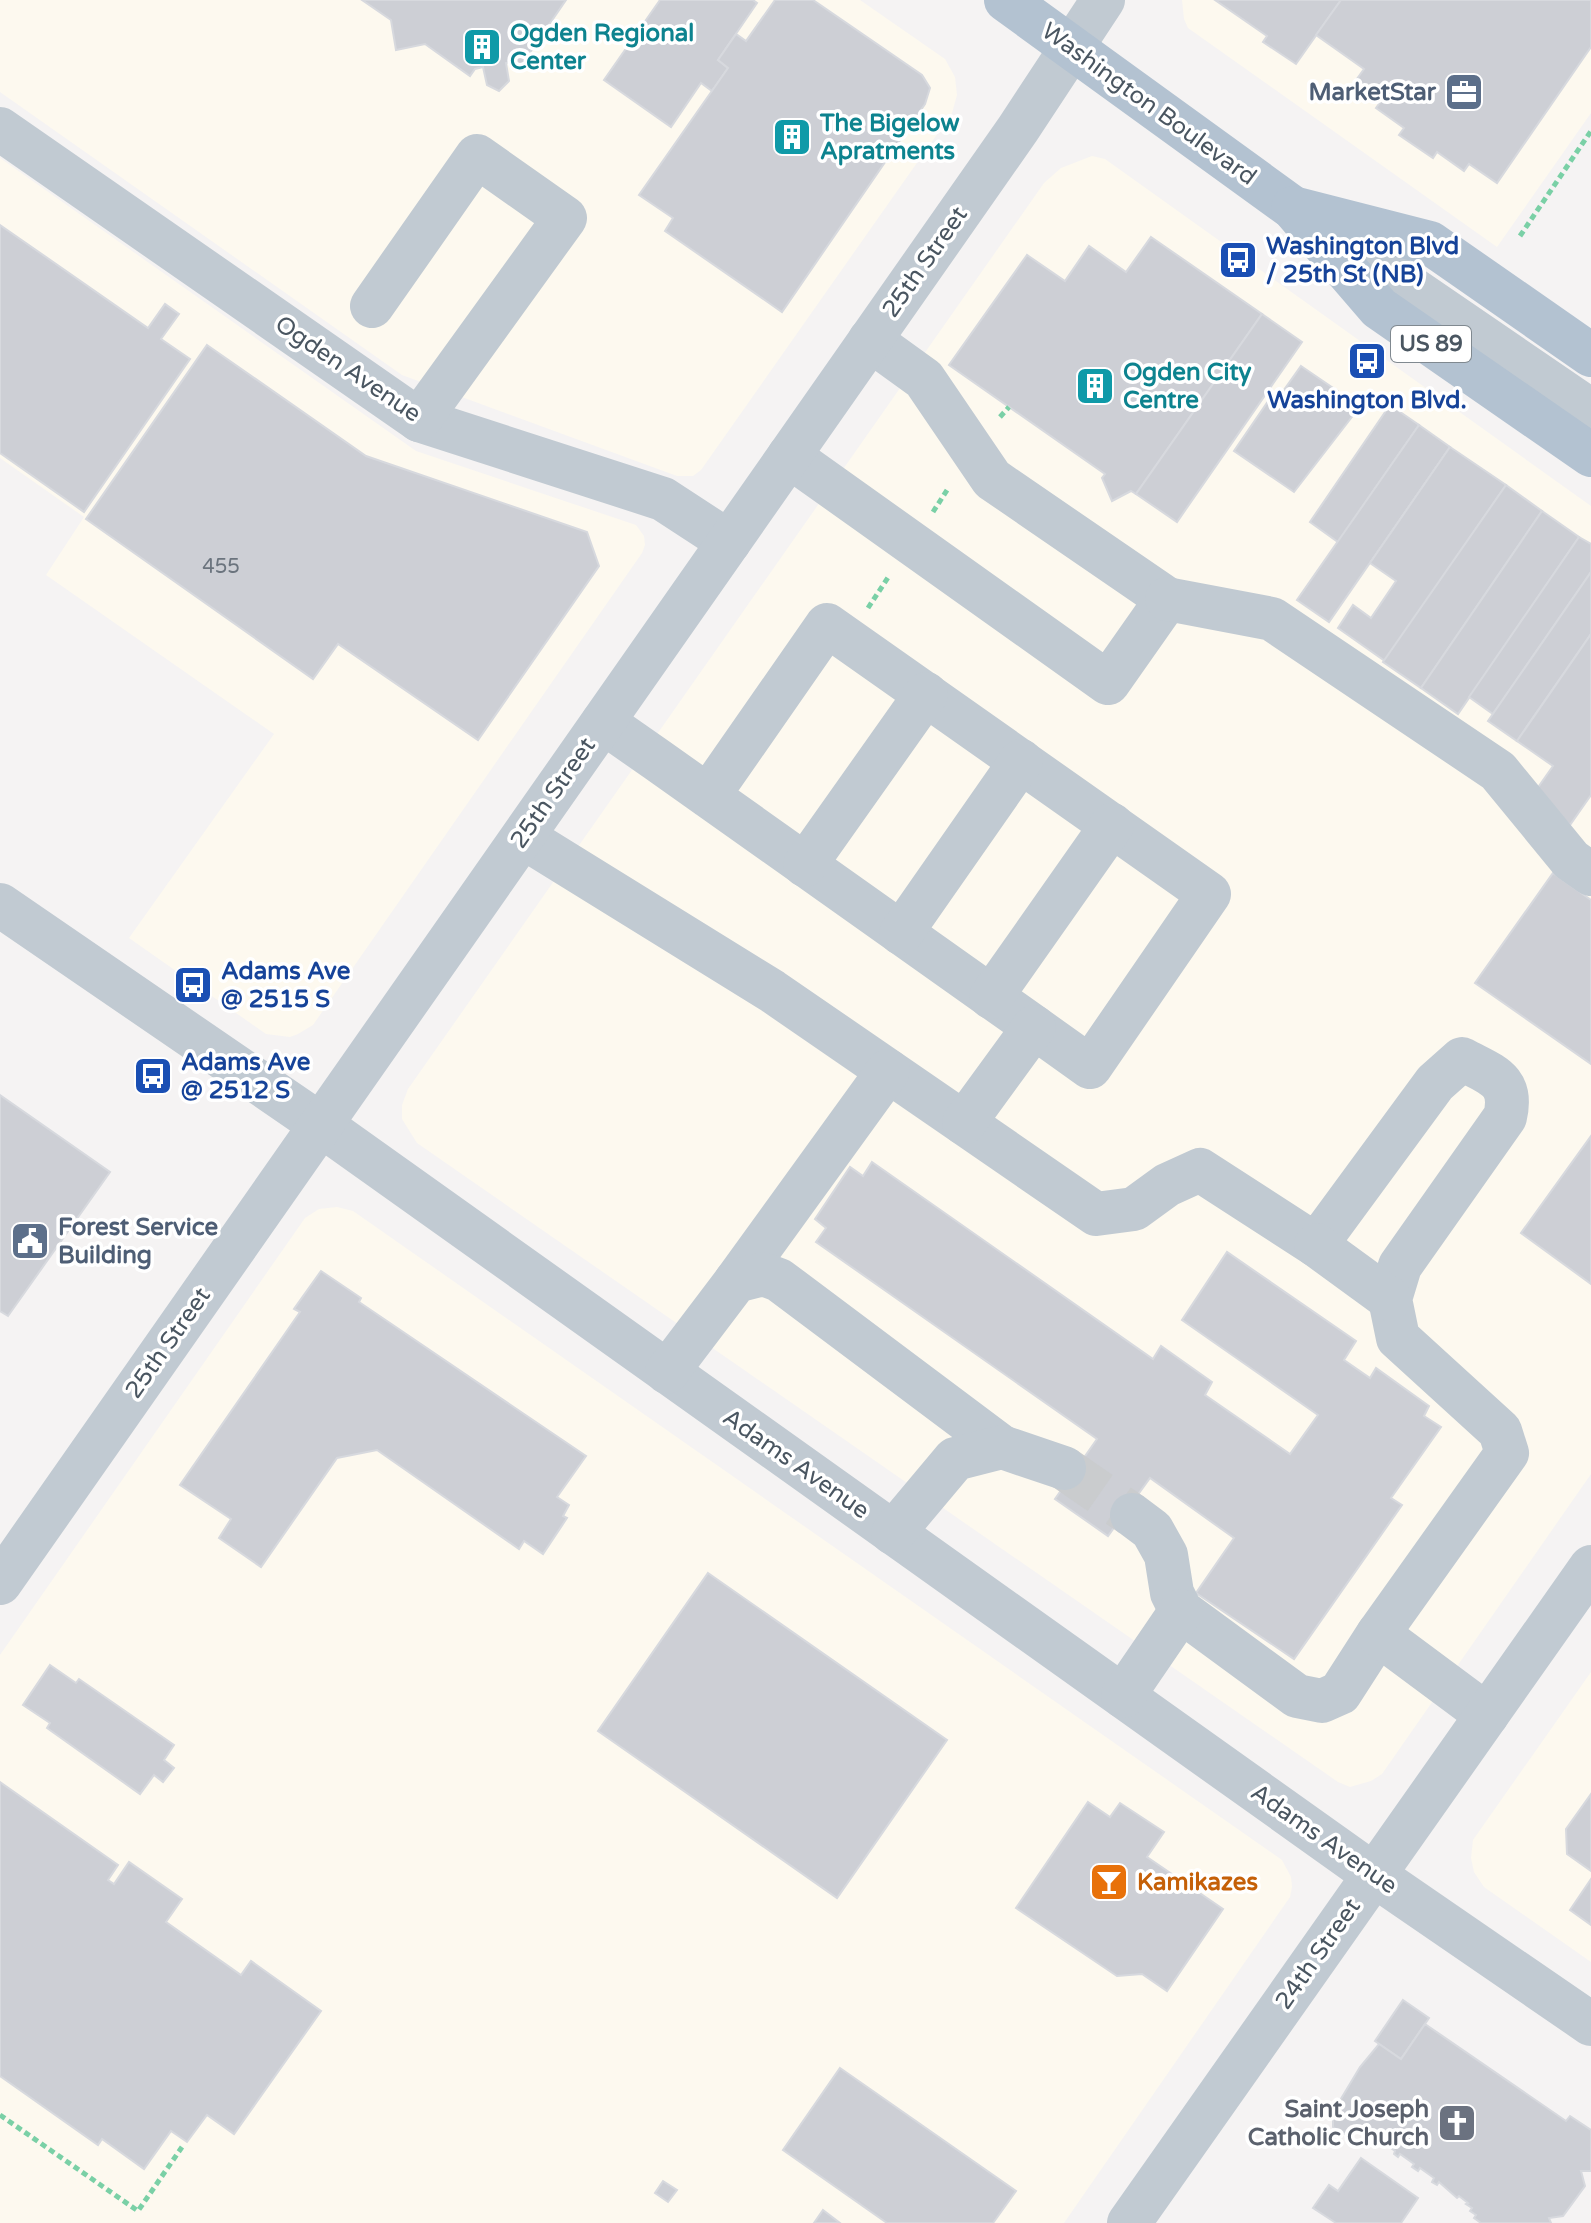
<svg xmlns="http://www.w3.org/2000/svg" width="1591" height="2223" viewBox="0 0 1591 2223" font-family="'Varela Round',sans-serif">
<rect width="100%" height="100%" fill="#f5f3f3"/>
<!-- commercial -->
<g fill="#fdf9ef">
<polygon points="0,0 860,0 945,59 955,77 957,95 952,113 701,470 693,476 677,476 402,375 0,92"/>
<polygon points="1182,0 1591,0 1591,113 1497,247 1188,28 1184,19"/>
<polygon points="1092,156 1105,159 1591,506 1591,1474 1382,1774 1371,1781 1350,1787 1338,1782 417,1143 402,1119 402,1105 408,1089 1044,183 1061,168"/>
<polygon points="0,158 416,451 636,525 644,536 645,545 642,553 313,1025 298,1034 290,1037 266,1034 129,938 274,734 46,575 84,517 0,458"/>
<polygon points="337,1207 353,1211 1282,1860 1291,1877 1292,1887 1290,1897 1064,2223 0,2223 0,1655 305,1218 319,1209"/>
<polygon points="1591,1672 1591,1962 1484,1887 1474,1872 1471,1858 1473,1840"/>
</g>
<!-- building -->
<g fill="#cdcfd5" stroke="#d7d9de" stroke-width="2">
<polygon points="362,0 566,0 520,67 514,62 506,63 509,81 499,91 487,85 483,67 475,69 470,76 425,44 396,50 391,20"/>
<polygon points="660,0 753,0 757,3 718,60 728,68 712,91 701,83 671,127 604,80"/>
<polygon points="775,0 813,0 922,75 930,88 925,104 782,312 665,231 673,218 639,195 728,68 718,60 736,34 746,41"/>
<polygon points="1215,0 1341,0 1296,64 1263,42 1267,36"/>
<polygon points="1341,0 1591,0 1591,47 1497,183 1469,164 1464,171 1437,152 1433,158 1399,135 1404,128 1376,108 1381,101 1354,83 1364,69 1316,35"/>
<polygon points="0,225 148,328 165,304 179,314 161,339 190,359 84,512 0,453"/>
<polygon points="1151,237 1262,314 1136,494 1131,491 1112,501 1102,478 1105,474 949,365 1027,255 1065,281 1089,246 1126,272"/>
<polygon points="1262,314 1302,342 1177,522 1136,494"/>
<polygon points="207,345 366,456 587,532 599,566 478,740 338,644 313,679 86,519"/>
<polygon points="1301,366 1339,392 1337,395 1358,409 1294,492 1234,451 1271,397 1276,401"/>
<polygon points="1390,405 1419,425 1338,542 1310,522"/>
<polygon points="1419,425 1450,447 1329,622 1297,600"/>
<polygon points="1450,447 1506,485 1385,661 1338,628 1353,605 1371,618 1396,581 1370,563"/>
<polygon points="1506,485 1542,511 1421,688 1383,662"/>
<polygon points="1542,511 1579,537 1458,714 1421,688"/>
<polygon points="1579,537 1591,544 1591,572 1493,714 1469,697"/>
<polygon points="1591,572 1591,634 1517,741 1488,721"/>
<polygon points="1591,634 1591,795 1570,825 1534,793 1553,766 1517,741"/>
<polygon points="1553,873 1591,900 1591,1064 1475,983"/>
<polygon points="0,1095 110,1172 8,1316 0,1311"/>
<polygon points="1591,1136 1591,1284 1521,1233"/>
<polygon points="872,1162 1153,1359 1161,1346 1212,1382 1205,1395 1290,1454 1318,1415 1182,1320 1227,1252 1356,1341 1344,1360 1370,1378 1376,1368 1429,1406 1424,1416 1441,1427 1391,1498 1402,1505 1294,1659 1196,1593 1234,1538 1150,1478 1108,1536 1055,1499 1097,1439 816,1242 826,1228 815,1219 850,1167 863,1176"/>
<polygon points="321,1271 361,1298 359,1302 586,1456 557,1497 569,1505 563,1516 567,1518 543,1554 524,1541 519,1549 377,1450 337,1458 261,1567 219,1538 231,1519 180,1485 300,1312 294,1309"/>
<polygon points="708,1573 947,1740 837,1898 598,1731"/>
<polygon points="50,1665 76,1683 79,1679 174,1745 164,1760 174,1768 163,1782 154,1775 140,1794 47,1728 50,1723 23,1705"/>
<polygon points="0,1782 118,1865 108,1880 114,1884 129,1862 182,1899 166,1922 241,1975 251,1961 321,2011 234,2134 207,2115 187,2142 171,2131 144,2169 102,2139 98,2145 0,2076"/>
<polygon points="1591,1794 1591,1871 1567,1854 1566,1829"/>
<polygon points="1088,1802 1110,1817 1120,1803 1164,1832 1147,1857 1223,1909 1167,1991 1142,1974 1117,1976 1016,1908"/>
<polygon points="1591,1879 1591,1925 1570,1910"/>
<polygon points="1403,2000 1429,2018 1401,2059 1375,2041"/>
<polygon points="1425,2024 1566,2121 1570,2116 1591,2130 1591,2171 1581,2171 1585,2186 1563,2216 1549,2218 1551,2223 1481,2223 1474,2218 1476,2215 1470,2211 1472,2208 1466,2204 1468,2203 1459,2196 1457,2198 1439,2182 1437,2185 1432,2182 1434,2178 1420,2168 1418,2171 1412,2167 1414,2164 1400,2154 1398,2157 1394,2154 1395,2151 1380,2140 1379,2143 1374,2139 1376,2137 1360,2125 1352,2133 1343,2134 1333,2127 1333,2112 1360,2067 1379,2044 1401,2059"/>
<polygon points="840,2068 1016,2191 993,2223 887,2223 783,2150"/>
<polygon points="1361,2158 1418,2198 1401,2223 1336,2223 1313,2208 1329,2185 1338,2191"/>
<polygon points="663,2181 677,2190 668,2202 655,2193"/>
<polygon points="823,2210 840,2223 814,2223"/>
</g>
<g fill="none" stroke-linecap="round" stroke-linejoin="round">
<!-- minor-tunnel -->
<polyline stroke="#caccce" stroke-width="44" stroke-dasharray="44 22" stroke-linecap="butt" points="1064,1468 1132,1515"/>
<!-- path -->
<g stroke="#7ad0a6" stroke-width="5" stroke-dasharray="6 4" stroke-linecap="butt">
<polyline points="1520,236 1591,131"/>
<polyline points="1000,417 1009,407"/>
<polyline points="933,512 949,487"/>
<polyline points="868,608 889,576"/>
<polyline points="0,2115 138,2211 182,2147"/>
</g>
<!-- minor -->
<g stroke="#c1cad2" stroke-width="44">
<polyline points="0,129 419,420 663,499 729,542"/>
<polyline points="1309,218 1591,411"/>
<polyline points="372,306 477,156 565,218 419,420"/>
<polyline points="789,456 1108,683 1167,599 992,479 924,379 870,340"/>
<polyline points="1167,599 1272,619 1498,771 1571,860 1591,874"/>
<polyline points="603,722 656,759 1034,1027 1090,1067 1209,894 827,625 708,796"/>
<path d="M 523,837 L 772,991 L 1096,1214 L 1134,1209 L 1167,1185 L 1200,1170 L 1316,1245 L 1435,1083 L 1462,1059 C 1491,1075 1514,1079 1505,1117 L 1400,1266 L 1390,1299 L 1398,1338 L 1500,1431 L 1507,1453 L 1378,1634 L 1340,1693 L 1322,1701 L 1297,1696 L 1181,1611 L 1172,1593 L 1166,1555 L 1152,1530 L 1132,1515"/>
<polyline points="805,865 926,694"/>
<polyline points="0,905 321,1125 1374,1875 1591,2024"/>
<polyline points="901,933 1021,761"/>
<polyline points="991,997 1112,825"/>
<polyline points="964,1123 1034,1027"/>
<polyline points="1316,1245 1390,1299"/>
<polyline points="736,1281 888,1071"/>
<polyline points="667,1372 736,1281 763,1274 779,1280 1002,1447"/>
<polyline points="893,1533 955,1459 1002,1447 1064,1468"/>
<polyline points="0,1583 1018,129 1103,0"/>
<polyline points="1378,1634 1487,1715"/>
<polyline points="1123,1696 1181,1611"/>
<polyline points="1129,2223 1591,1567"/>
</g>
<!-- major -->
<g stroke="#b3c2d1" stroke-width="44">
<polyline points="1006,0 1293,208 1379,308 1591,455"/>
<polyline points="1293,208 1430,243 1591,355"/>
</g>
</g>
<!-- icons -->
<defs>
<g id="building-square" transform="scale(2)"><rect x="-9" y="-9" width="18" height="18" rx="4" fill="#0f9aa8" stroke="#fff"/><path d="M-4-6H4V6H1V3H-1V6H-4ZM-2.5-4.3h1.7v1.8h-1.7ZM.8-4.3h1.7v1.8H.8ZM-2.5-1h1.7V.8h-1.7ZM.8-1h1.7V.8H.8Z" fill="#fff"/></g>
<g id="office-square" transform="scale(2)"><rect x="-9" y="-9" width="18" height="18" rx="4" fill="#5c6f8a" stroke="#fff"/><path d="M-6-3h4V-5.5h4V-3h4V5H-6ZM-1-4.5V-3h2v-1.5ZM-6 0V1H6V0Z" fill="#fff"/></g>
<g id="bus-square" transform="scale(2)"><rect x="-9" y="-9" width="18" height="18" rx="4" fill="#1a4fb4" stroke="#fff"/><path d="M-5-6H5V4H4V6H2V4H-2V6H-4V4H-5ZM-3.5-4V0h7V-4ZM-3.5 1.2v1.5H-2V1.2ZM2 1.2v1.5H3.5V1.2Z" fill="#fff"/></g>
<g id="civic-square" transform="scale(2)"><rect x="-9" y="-9" width="18" height="18" rx="4" fill="#5c6f8a" stroke="#fff"/><path d="M-.6-6.5H3V-4.5H.6V-3L4-1V1h2V6H-6V1h2V-1L-.6-3ZM-1.2 2.5V6h2.4V2.5Z" fill="#fff"/></g>
<g id="bar-square" transform="scale(2)"><rect x="-9" y="-9" width="18" height="18" rx="4" fill="#e8710a" stroke="#fff"/><path d="M-6-5H6L.8 .8V4.5H3.5V6h-7V4.5H-.8V.8Z" fill="#fff"/></g>
<g id="church-square" transform="scale(2)"><rect x="-9" y="-9" width="18" height="18" rx="4" fill="#6b7280" stroke="#fff"/><path d="M-1.2-6h2.4v3.5h3.3v2.4h-3.3V6h-2.4V-.1h-3.3v-2.4h3.3Z" fill="#fff"/></g>
</defs>
<g fill-rule="evenodd">
<use href="#building-square" x="482" y="47"/>
<use href="#office-square" x="1464" y="92"/>
<use href="#building-square" x="792" y="137"/>
<use href="#bus-square" x="1238" y="260"/>
<use href="#bus-square" x="1367" y="361"/>
<use href="#building-square" x="1095" y="386"/>
<use href="#bus-square" x="193" y="985"/>
<use href="#bus-square" x="153" y="1076"/>
<use href="#civic-square" x="30" y="1241"/>
<use href="#bar-square" x="1109" y="1882"/>
<use href="#church-square" x="1457" y="2123"/>
</g>
<g text-anchor="middle" dominant-baseline="central" stroke-width="7" stroke-linejoin="round" paint-order="stroke">
<!-- number labels -->
<g font-size="20" fill="#6b747e">
<text x="221" y="567">455</text>
</g>
<!-- shield labels -->
<rect fill="#fff" stroke="#808990" stroke-width="2" x="1391" y="326" width="80" height="36" rx="6"/>
<g font-size="22" font-weight="bold" fill="#4a5661">
<text x="1431" y="344">US 89</text>
</g>
<!-- culture labels -->
<g font-size="24" font-weight="bold" fill="#0d838f" stroke="#fff" text-anchor="start">
<text x="510" y="33">Ogden Regional<tspan x="510" dy="28">Center</tspan></text>
<text x="820" y="123">The Bigelow<tspan x="820" dy="28">Apratments</tspan></text>
<text x="1123" y="372">Ogden City<tspan x="1123" dy="28">Centre</tspan></text>
</g>
<!-- service labels -->
<g font-size="24" font-weight="bold" fill="#4e5e75" stroke="#fff" text-anchor="end">
<text x="1436" y="92">MarketStar</text>
<text x="58" y="1227" text-anchor="start">Forest Service<tspan x="58" dy="28">Building</tspan></text>
</g>
<!-- street labels -->
<g font-size="24" fill="#4a5661" stroke="#fff">
<text transform="translate(1149 104) rotate(36)">Washington Boulevard</text>
<text transform="translate(925 262) rotate(-55)">25th Street</text>
<text transform="translate(348 369) rotate(34)">Ogden Avenue</text>
<text transform="translate(553 793) rotate(-55)">25th Street</text>
<text transform="translate(168 1343) rotate(-55)">25th Street</text>
<text transform="translate(796 1464) rotate(35)">Adams Avenue</text>
<text transform="translate(1324 1839) rotate(35)">Adams Avenue</text>
<text transform="translate(1318 1954) rotate(-55)">24th Street</text>
</g>
<!-- transit labels -->
<g font-size="24" font-weight="bold" fill="#164399" stroke="#fff" text-anchor="start">
<text x="1266" y="246">Washington Blvd<tspan x="1266" dy="28">/ 25th St (NB)</tspan></text>
<text x="1367" y="400" text-anchor="middle">Washington Blvd.</text>
<text x="221" y="971">Adams Ave<tspan x="221" dy="28">@ 2515 S</tspan></text>
<text x="181" y="1062">Adams Ave<tspan x="181" dy="28">@ 2512 S</tspan></text>
</g>
<!-- food labels -->
<g font-size="24" font-weight="bold" fill="#c56008" stroke="#fff" text-anchor="start">
<text x="1137" y="1882">Kamikazes</text>
</g>
<!-- worship labels -->
<g font-size="24" font-weight="bold" fill="#5b616d" stroke="#fff" text-anchor="end">
<text x="1429" y="2109">Saint Joseph<tspan x="1429" dy="28">Catholic Church</tspan></text>
</g>
</g>
</svg>
